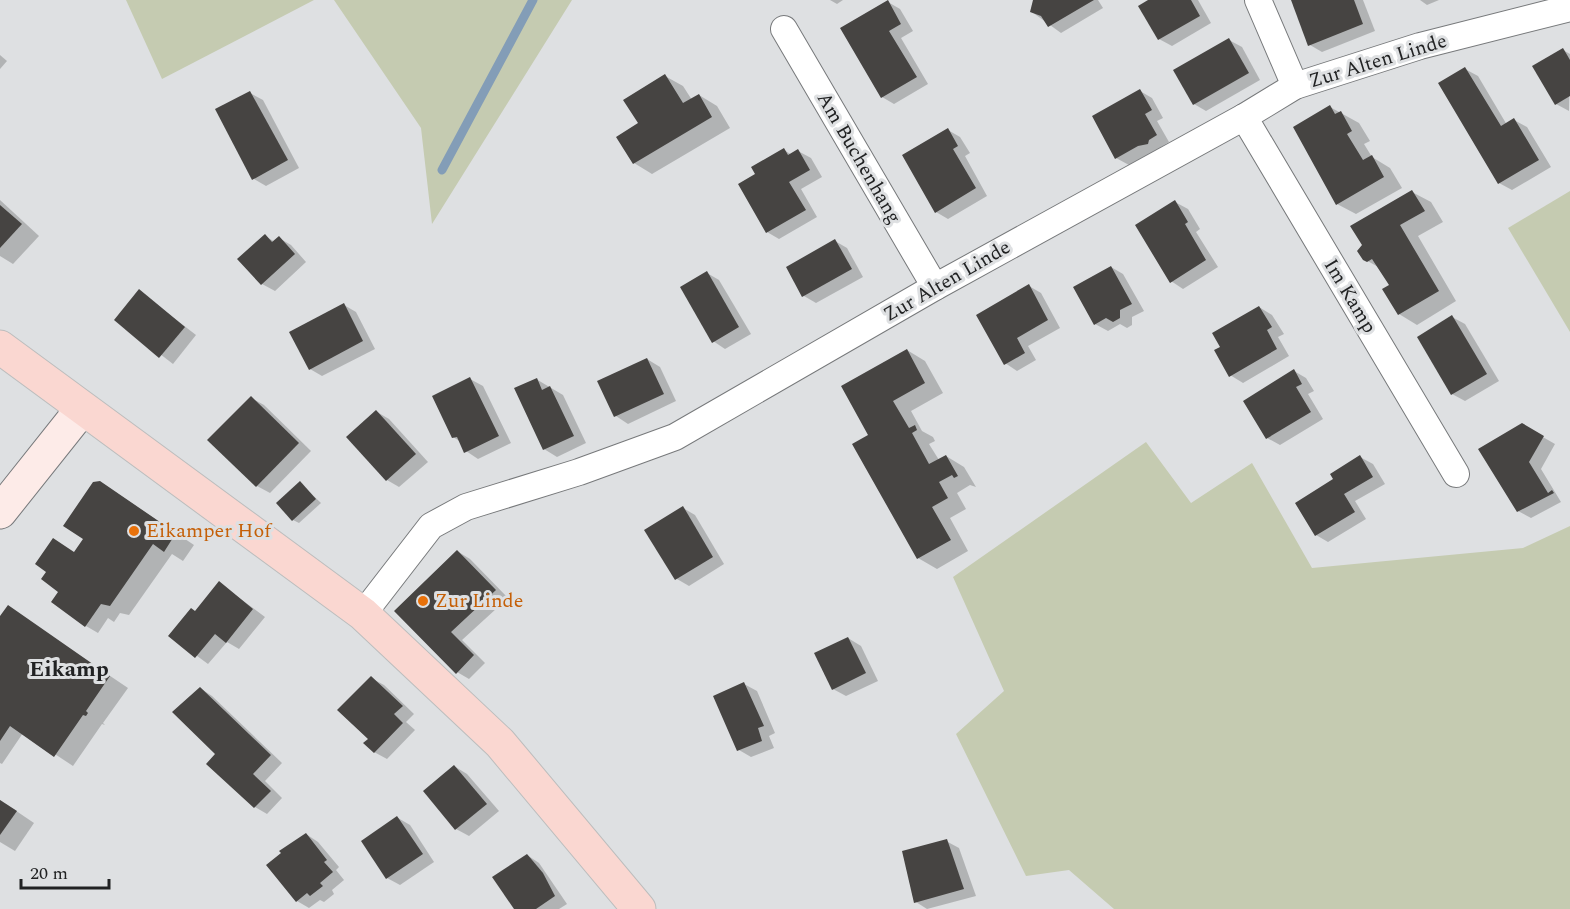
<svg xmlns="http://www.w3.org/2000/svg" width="1570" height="909" viewBox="0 0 1570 909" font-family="Spectral,serif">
<rect width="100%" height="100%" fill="#dee0e2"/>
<!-- green -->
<g fill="#c5cbb1">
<polygon points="126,0 314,0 162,79"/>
<polygon points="334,0 572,0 432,224 421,128"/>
<polygon points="1570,191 1570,332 1508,228"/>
<polygon points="1146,442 1191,503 1252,463 1312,568 1523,548 1570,526 1570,909 1114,909 1069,870 1026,876 956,734 1004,691 953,577"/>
</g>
<!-- shadow -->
<g fill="#0003">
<polygon points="830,0 843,0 837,4"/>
<polygon points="1035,0 1098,0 1103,8 1061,33 1032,12"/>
<polygon points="1151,0 1198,0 1211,23 1172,46 1159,39"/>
<polygon points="1292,0 1363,0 1375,31 1322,52 1310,45"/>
<polygon points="1420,0 1439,0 1427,5"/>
<polygon points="888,2 900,9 913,31 901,38 928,84 894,104 882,97"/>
<polygon points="1229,40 1242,47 1260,80 1206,111 1194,104"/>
<polygon points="1563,50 1570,54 1569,111 1556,104"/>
<polygon points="0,55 7,61 0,69"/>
<polygon points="1465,69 1478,76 1507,125 1514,120 1527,127 1551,167 1512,190 1499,183"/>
<polygon points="665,76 683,86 692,100 699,95 717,106 730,128 652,174 634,163 640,124"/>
<polygon points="1140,91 1152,98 1163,118 1157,121 1169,142 1161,147 1160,151 1151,153 1129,165 1116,158"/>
<polygon points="250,93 263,100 299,168 266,186 254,179"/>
<polygon points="1330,107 1359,123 1370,141 1364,144 1372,157 1390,168 1402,188 1356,214 1337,204"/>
<polygon points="948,130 960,137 970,153 965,156 987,196 948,219 936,212"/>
<polygon points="784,150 792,155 798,151 811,158 822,177 801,189 817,217 779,239 767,232"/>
<polygon points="1412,192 1431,202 1443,222 1418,236 1456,301 1417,325 1399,314 1391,286 1380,268 1364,259"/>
<polygon points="0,200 39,236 13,264 0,256"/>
<polygon points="1175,202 1188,209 1200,229 1196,232 1218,267 1183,289 1171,281"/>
<polygon points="265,236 275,242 279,238 291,245 306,262 275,291 262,284 239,259"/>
<polygon points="835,241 847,248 863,277 816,303 804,296"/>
<polygon points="1111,267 1123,274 1144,311 1132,317 1132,325 1127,328 1120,324 1108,331 1095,324"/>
<polygon points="707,273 719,280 751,334 725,349 713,341"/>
<polygon points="1029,286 1041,293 1060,328 1028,346 1036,360 1017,371 1005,363"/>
<polygon points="139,291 196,335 173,364 116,320"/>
<polygon points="344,305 356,312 375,349 322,376 310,369"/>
<polygon points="1259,307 1272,315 1284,334 1278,337 1289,356 1243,383 1230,375 1222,347"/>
<polygon points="1452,317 1465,324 1499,381 1465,401 1452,394"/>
<polygon points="907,350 925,361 943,393 911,411 922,431 933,437 935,441 929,444 939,460 946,456 964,467 976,487 970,485 957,493 966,509 950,518 968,551 937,569 918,558 870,436"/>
<polygon points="647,359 660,367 676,401 628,424 616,416 599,382"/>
<polygon points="1294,371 1306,378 1314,391 1308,394 1323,419 1280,445 1267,438"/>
<polygon points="470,379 483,386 511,443 478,459 466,451 461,442 453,437"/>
<polygon points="536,379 563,395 586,443 557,457 544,449"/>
<polygon points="251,398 264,405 311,451 270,493 257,486"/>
<polygon points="377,412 389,419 428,462 399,487 387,480"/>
<polygon points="1522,425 1555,444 1541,469 1561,502 1531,518 1518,511"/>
<polygon points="1360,457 1373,464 1385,484 1355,501 1366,519 1328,542 1316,535 1335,480"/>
<polygon points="100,482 194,545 183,561 172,554 129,615 120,613 114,622 108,618 98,633 86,626 60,592 75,553 85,539"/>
<polygon points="300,483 321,503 299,523 293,520"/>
<polygon points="683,508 695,515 724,564 689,586 677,579"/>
<polygon points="457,551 470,559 508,598 462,640 485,663 469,679 457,672 396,611"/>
<polygon points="219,583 265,617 239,649 227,642 208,664 170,636 195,612"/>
<polygon points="8,607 128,688 103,723 105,725 102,724 73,766 23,733 2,764 0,763 0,619"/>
<polygon points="848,638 861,646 878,681 846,696 833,689"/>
<polygon points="371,678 384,685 414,714 406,722 415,730 387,759 374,752 370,739"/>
<polygon points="744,684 757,691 775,733 769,736 774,748 751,757 739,750"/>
<polygon points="200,688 212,696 282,763 265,781 282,798 267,814 255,807"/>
<polygon points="454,766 467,774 499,811 469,836 456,829 425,791"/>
<polygon points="0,800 34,823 15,851 0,842"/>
<polygon points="398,818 410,825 434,862 400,885 387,878"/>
<polygon points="306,834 318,842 339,867 336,870 344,880 332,890 334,894 324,902 320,900 309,908 297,901 283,853"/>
<polygon points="946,841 959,848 976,896 927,909 916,902"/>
<polygon points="527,855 539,863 567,904 559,909 516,909"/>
</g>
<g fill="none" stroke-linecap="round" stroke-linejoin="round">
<!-- stream -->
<polyline stroke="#839db7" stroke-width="9" points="442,170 533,0"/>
</g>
<!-- building -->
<g fill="#464442">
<polygon points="888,0 901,24 889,31 917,77 881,98 840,28"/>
<polygon points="1033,0 1094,0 1048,27 1041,16 1030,12"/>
<polygon points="1148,0 1191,0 1200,16 1158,40 1138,6"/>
<polygon points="1291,0 1354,0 1363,24 1308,46"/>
<polygon points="1229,38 1249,73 1193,105 1173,70"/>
<polygon points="1563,48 1570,60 1570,96 1555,105 1532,66"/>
<polygon points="1465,67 1501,126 1514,118 1539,160 1498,184 1438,83"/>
<polygon points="665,74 683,103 699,94 712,117 633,164 616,137 638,123 623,100"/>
<polygon points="1140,89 1152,110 1145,114 1157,135 1149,140 1148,144 1138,146 1115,159 1092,116"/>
<polygon points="250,91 288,160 252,180 215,109"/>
<polygon points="1330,105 1335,114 1341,111 1352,131 1347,134 1363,160 1372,155 1384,177 1336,205 1293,127"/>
<polygon points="948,128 958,146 953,149 976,188 935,213 902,155"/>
<polygon points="784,148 788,155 798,149 810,170 789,182 806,210 766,233 738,184 755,174 751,167"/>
<polygon points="1412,190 1425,211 1400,225 1439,291 1398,315 1382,289 1389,285 1372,259 1367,262 1363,260 1357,251 1362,245 1350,226"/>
<polygon points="1175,200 1188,222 1185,224 1206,260 1170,283 1135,225"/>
<polygon points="0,205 22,224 0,248"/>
<polygon points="265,234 272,242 279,236 295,254 261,285 237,259"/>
<polygon points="835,239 852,269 802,297 786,267"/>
<polygon points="1111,266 1132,304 1120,310 1120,318 1113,322 1106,318 1094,325 1073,287"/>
<polygon points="707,271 739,327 712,343 680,287"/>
<polygon points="1029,284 1048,320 1017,338 1025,353 1004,365 976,315"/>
<polygon points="139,289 185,327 159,358 114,320"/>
<polygon points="344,303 363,341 309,370 289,332"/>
<polygon points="1259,306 1272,327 1267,330 1277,349 1229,377 1214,350 1220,347 1212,333"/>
<polygon points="1452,315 1487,374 1451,395 1417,337"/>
<polygon points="907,349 925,383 893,401 909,428 915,425 917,430 912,433 929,464 946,455 958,476 954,478 952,475 939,482 948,498 932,507 951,540 917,559 852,444 868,435 841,386"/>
<polygon points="647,358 664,394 614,417 597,381"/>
<polygon points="1294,369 1302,384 1296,387 1311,412 1266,439 1243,401"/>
<polygon points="470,377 499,436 464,453 457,437 452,438 432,396"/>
<polygon points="537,378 542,390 550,386 574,436 543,450 514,388"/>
<polygon points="251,396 299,443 256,487 207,440"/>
<polygon points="376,410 416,454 386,481 346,437"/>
<polygon points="1522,423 1544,436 1529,462 1548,493 1552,490 1554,493 1517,512 1478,449"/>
<polygon points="1360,455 1373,477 1344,494 1355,512 1315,536 1295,503 1333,479 1330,474"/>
<polygon points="100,481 176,533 164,552 153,544 110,606 101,604 85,627 51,602 58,592 41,579 46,572 35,564 53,538 74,552 83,539 63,526 93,482"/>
<polygon points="300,481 316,499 292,521 276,503"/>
<polygon points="683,506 713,557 675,580 644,530"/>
<polygon points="457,550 496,590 451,632 474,655 456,674 394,611"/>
<polygon points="219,581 253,609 226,643 215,634 195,658 168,636 191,608 195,611"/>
<polygon points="8,605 110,676 86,711 88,713 86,716 83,715 54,757 10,726 0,741 0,616"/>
<polygon points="848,637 866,673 832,690 814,653"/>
<polygon points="371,676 403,706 394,714 403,723 374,753 363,743 368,739 337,710"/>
<polygon points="744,682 764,726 758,728 762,741 737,751 713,696"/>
<polygon points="200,687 271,755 253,774 271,791 254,808 206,764 215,754 172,712"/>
<polygon points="454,765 487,804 455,830 423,791"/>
<polygon points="0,800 17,811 0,835"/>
<polygon points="397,816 423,854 386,879 361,841"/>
<polygon points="306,833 327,860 324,862 333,872 320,883 323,886 310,896 307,893 296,902 266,865 281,853 279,851"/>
<polygon points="947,839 964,889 914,903 902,851"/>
<polygon points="527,854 543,873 555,896 536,909 514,909 492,877"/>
</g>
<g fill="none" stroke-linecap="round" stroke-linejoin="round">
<!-- street casing -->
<g stroke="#77797b" stroke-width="28">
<g id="street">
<polyline points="1258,0 1295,86"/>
<polyline points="784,29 935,287"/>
<polyline points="1244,117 1456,474"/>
<polyline points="363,614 431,526 466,507 579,472 675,437 935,287 1244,117 1295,86 1420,46 1570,8"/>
</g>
</g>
<!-- secondary casing -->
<g stroke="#77797b" stroke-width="35">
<polyline id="secondary" points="0,512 82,409"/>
</g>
<!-- primary casing -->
<g stroke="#bcbdbd" stroke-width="35">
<polyline id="primary" points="0,347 363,614 500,743 639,909"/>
</g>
<!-- street -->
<use href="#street" stroke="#fff" stroke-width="26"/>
<!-- secondary -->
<use href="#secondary" stroke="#fdebe8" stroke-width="33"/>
<!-- primary -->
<use href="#primary" stroke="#fad7d1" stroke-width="33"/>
</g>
<!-- markers -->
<g fill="#e8710a" stroke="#dee0e2" stroke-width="2">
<circle cx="134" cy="531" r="6"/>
<circle cx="423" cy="601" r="6"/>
</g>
<g text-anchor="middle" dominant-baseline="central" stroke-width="6" stroke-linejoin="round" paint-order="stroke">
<!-- street labels -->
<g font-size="20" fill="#212223" stroke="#dee0e2">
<text transform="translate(1378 61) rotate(-17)">Zur Alten Linde</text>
<text transform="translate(859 158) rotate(60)">Am Buchenhang</text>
<text transform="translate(947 281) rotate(-30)">Zur Alten Linde</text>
<text transform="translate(1350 296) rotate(59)">Im Kamp</text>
</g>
<!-- food labels -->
<g font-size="20" fill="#c56008" stroke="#dee0e2" text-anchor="start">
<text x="146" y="531">Eikamper Hof</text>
<text x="435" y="601">Zur Linde</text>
</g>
<!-- quarter labels -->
<g font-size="22" font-weight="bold" fill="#212223" stroke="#dee0e2">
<text x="69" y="669">Eikamp</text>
</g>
</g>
<!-- scale -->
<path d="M21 879v9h88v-9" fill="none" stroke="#212223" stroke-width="3"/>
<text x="30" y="879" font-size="18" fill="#212223" stroke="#dee0e2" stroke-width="4.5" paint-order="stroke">20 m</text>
</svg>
